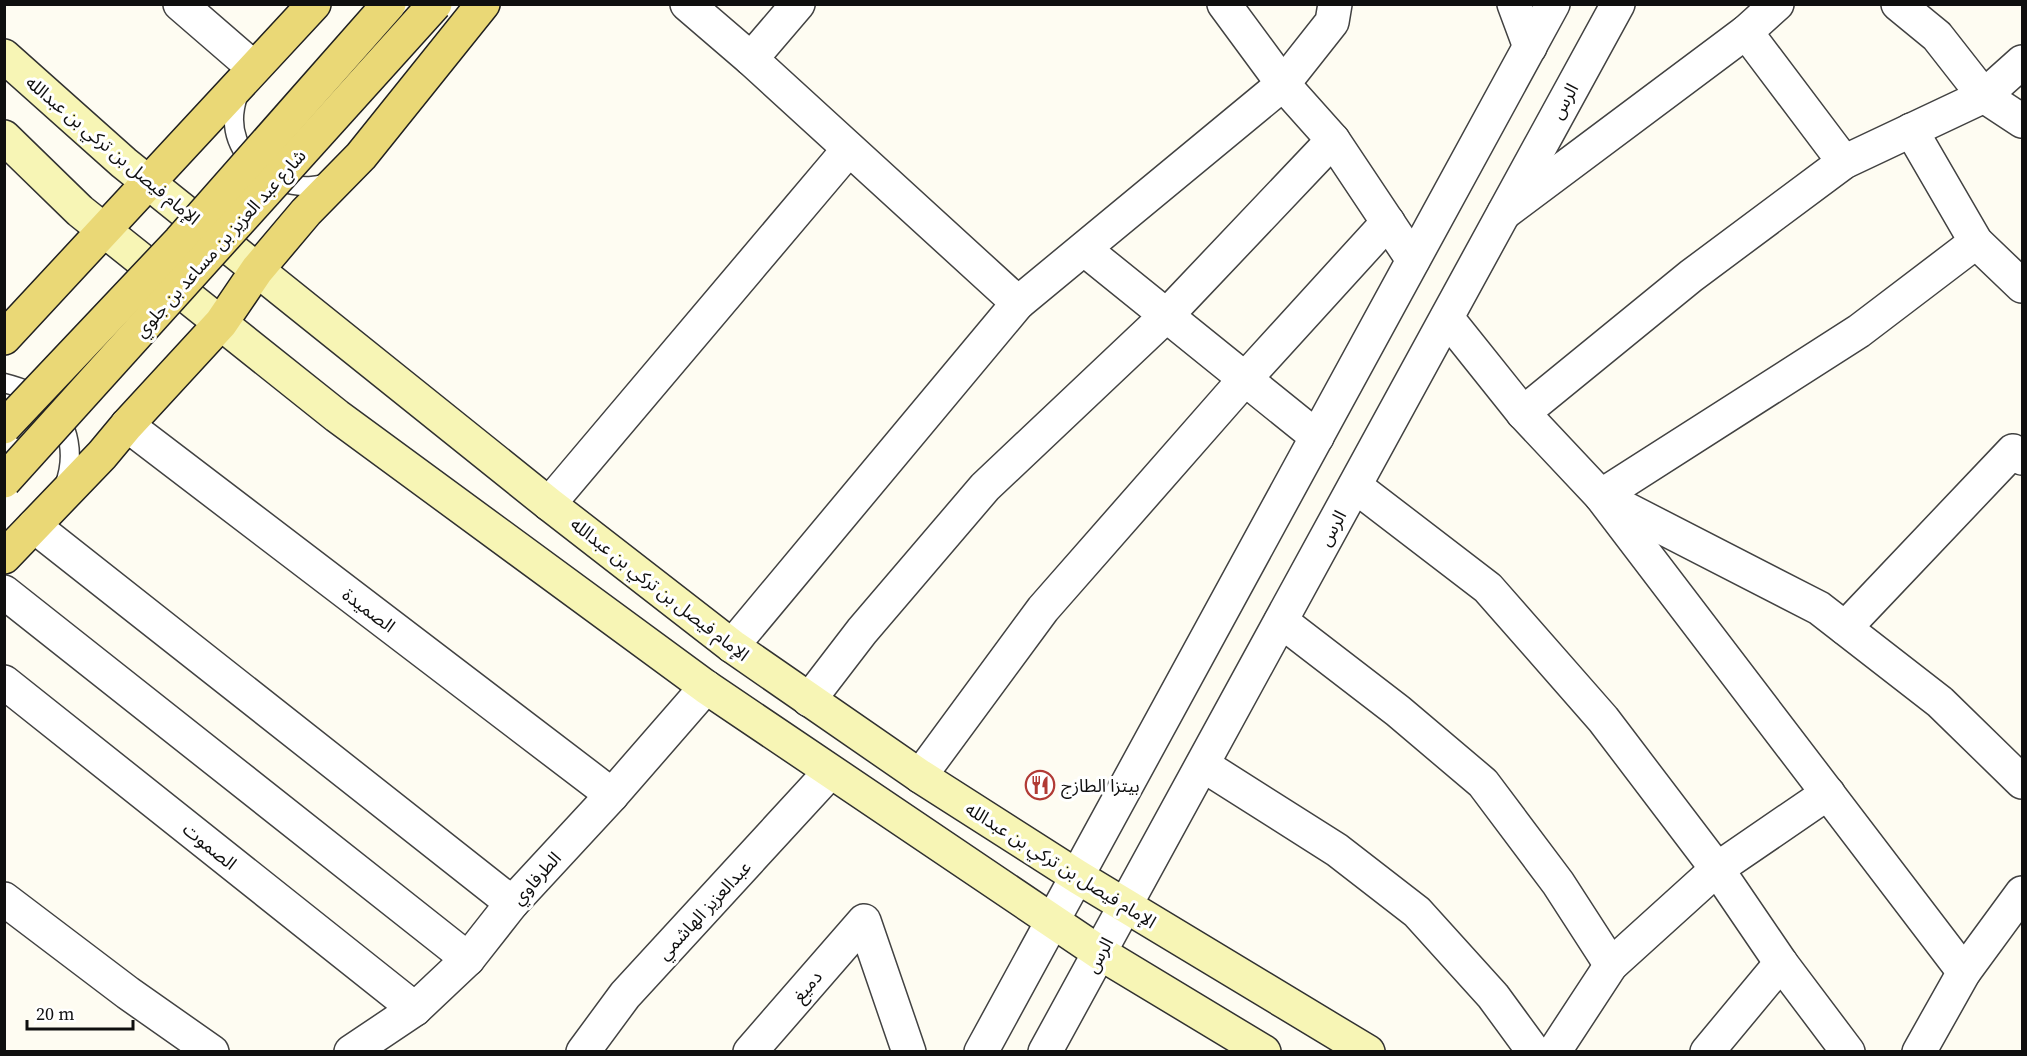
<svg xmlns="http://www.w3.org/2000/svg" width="2027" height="1056" viewBox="0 0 2027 1056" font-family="'Source Serif 4','Noto Sans Arabic',serif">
<rect width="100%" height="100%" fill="#fefcf2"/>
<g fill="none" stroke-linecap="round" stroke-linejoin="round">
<!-- service casing -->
<g stroke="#424242" stroke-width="21">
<g id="service">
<path d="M 240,90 C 238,96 236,102 235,108 C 228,146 258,179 293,185 C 304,187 320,187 329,181"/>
<path d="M 4,383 C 20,387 35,392 47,403 C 71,424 75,458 64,486"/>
</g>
</g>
<!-- minor casing -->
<g stroke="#424242" stroke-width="36">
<g id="minor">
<polyline points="180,4 254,68"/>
<polyline points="687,4 751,59 1018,303"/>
<polyline points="1224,4 1283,84 1333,140 1413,260"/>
<polyline points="1514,4 1530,47"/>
<polyline points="1898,4 1937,36 1984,96 2022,121"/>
<polyline points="1746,32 1844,162"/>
<polyline points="751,59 798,4"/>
<polyline points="1911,130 1976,242 2022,286"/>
<polyline points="1504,213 1746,32 1777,4"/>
<polyline points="1084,249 1317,437"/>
<polyline points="1447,318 1523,413 1601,496 1819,608 1940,702 2022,782"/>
<polyline points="1523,413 1691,276 1844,162 1984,96 2022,62"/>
<polyline points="127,425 612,795"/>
<polyline points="1355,486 1488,588 1603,719 1717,869 1781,963 1848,1052"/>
<polyline points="549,504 849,149"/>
<polyline points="34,526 512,903"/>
<polyline points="4,592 468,959"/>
<polyline points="1281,621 1398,711 1483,783 1558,883 1611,965"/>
<polyline points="1845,628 2013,451 2022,458"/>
<polyline points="732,646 1018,303 1283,84 1332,22 1335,4"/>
<polyline points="4,682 415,1009"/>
<polyline points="809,700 862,631 985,487 1167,315 1333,140"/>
<polyline points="1203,765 1337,850 1417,912 1493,996 1534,1052"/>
<polyline points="920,776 1043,609 1244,380 1388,222"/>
<polyline points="4,899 128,993 212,1052"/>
<polyline points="1964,972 1601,496 1859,331 1976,242"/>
<polyline points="351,1052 415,1009 468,959 512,903 612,795 706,687"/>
<polyline points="583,1052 625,995 830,772"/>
<polyline points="750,1052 864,921 909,1052"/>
<polyline points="1554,1052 1611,965 1717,869 1828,793"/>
<polyline points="1707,1052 1781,963"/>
<polyline points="1919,1052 1964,972 2022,893"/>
</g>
</g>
<!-- tertiary casing -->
<g stroke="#424242" stroke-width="36">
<g id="tertiary">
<polyline points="981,1052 1553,4"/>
<polyline points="1045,1052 1618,4"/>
</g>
</g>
<!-- secondary casing -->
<g stroke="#313131" stroke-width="36">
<g id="secondary">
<polyline points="4,56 124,163 549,504 732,646 920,776 1078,877 1368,1052"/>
<polyline points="4,137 80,211 337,416 706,687 1100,953 1264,1052"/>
</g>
</g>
<!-- primary casing -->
<g stroke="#202020" stroke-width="36">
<g id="primary">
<polyline points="4,338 314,4"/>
<polyline points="4,557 102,455 127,425 221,323 257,270 306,212 361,156 483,4"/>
</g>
</g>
<!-- service -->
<use href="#service" stroke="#fff" stroke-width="18"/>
<!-- minor -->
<use href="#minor" stroke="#fff" stroke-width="33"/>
<!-- tertiary -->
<use href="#tertiary" stroke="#fff" stroke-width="33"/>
<!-- secondary -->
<use href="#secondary" stroke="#f7f5b5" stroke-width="33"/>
<!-- primary -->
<use href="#primary" stroke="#ead876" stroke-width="33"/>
<!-- primary-bridge casing -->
<g stroke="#202020" stroke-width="36" stroke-linecap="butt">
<g id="primary-bridge">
<polyline points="4,427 180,241 389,4"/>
<polyline points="4,481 435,4"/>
</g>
</g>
<!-- primary-bridge -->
<use href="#primary-bridge" stroke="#ead876" stroke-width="33"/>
</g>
<!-- icons -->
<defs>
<g id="restaurant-ring" transform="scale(1.5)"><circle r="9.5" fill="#fff" stroke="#b13a35" stroke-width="1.5"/><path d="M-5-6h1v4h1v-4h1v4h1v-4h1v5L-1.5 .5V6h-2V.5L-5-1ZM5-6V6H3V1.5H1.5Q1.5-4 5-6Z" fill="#b13a35"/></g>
</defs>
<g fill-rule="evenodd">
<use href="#restaurant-ring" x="1040" y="785"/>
</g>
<g text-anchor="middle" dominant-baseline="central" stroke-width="6" stroke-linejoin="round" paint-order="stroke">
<!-- street labels -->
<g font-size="18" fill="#0f0f0f" stroke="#fff">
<text transform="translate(1564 101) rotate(-61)">الرس</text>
<text transform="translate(113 150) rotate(40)">الإمام فيصل بن تركي بن عبدالله</text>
<text transform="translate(220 243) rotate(-48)">شارع عبد العزيز بن مساعد بن جلوي</text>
<text transform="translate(1332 528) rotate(-61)">الرس</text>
<text transform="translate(660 589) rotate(38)">الإمام فيصل بن تركي بن عبدالله</text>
<text transform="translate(369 610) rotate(37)">الصميدة</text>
<text transform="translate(210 846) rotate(39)">الصموت</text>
<text transform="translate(1061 865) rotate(32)">الإمام فيصل بن تركي بن عبدالله</text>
<text transform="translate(536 878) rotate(-48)">الطرفاوي</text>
<text transform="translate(704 910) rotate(-47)">عبدالعزيز الهاشمي</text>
<text transform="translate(1099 955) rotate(-61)">الرس</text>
<text transform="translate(807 986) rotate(-49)">دميغ</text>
</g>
<!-- poi labels -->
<g font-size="18" fill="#0f0f0f" stroke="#fff" text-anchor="start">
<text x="1061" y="785">بيتزا الطازج</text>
</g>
</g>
<!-- border -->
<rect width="2027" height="1056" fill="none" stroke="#0f0f0f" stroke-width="12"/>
<!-- scale -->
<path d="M27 1020v9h106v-9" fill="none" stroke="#0f0f0f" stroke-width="3"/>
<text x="36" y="1020" font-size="18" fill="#0f0f0f" stroke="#ffffff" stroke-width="4.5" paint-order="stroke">20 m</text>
</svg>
